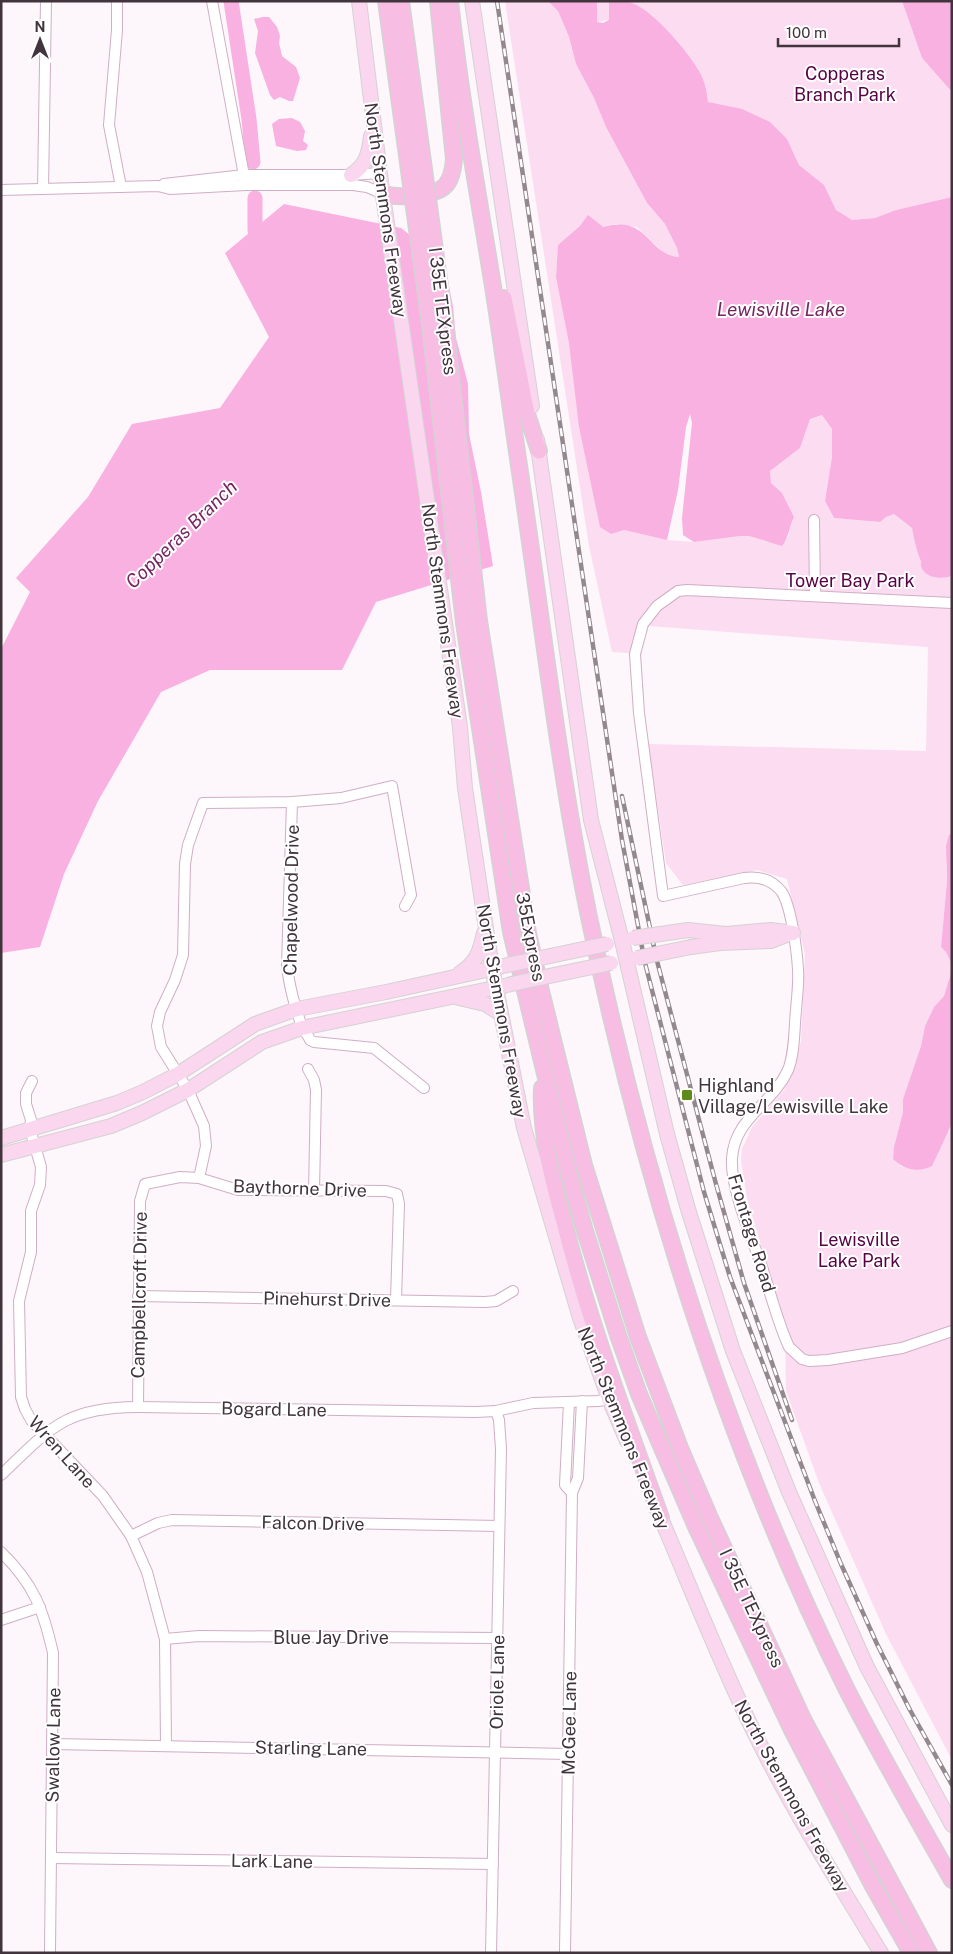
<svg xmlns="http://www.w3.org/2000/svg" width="953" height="1954" viewBox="0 0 953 1954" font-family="'Public Sans',sans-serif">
<rect width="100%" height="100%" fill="#fdf6fa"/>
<!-- green -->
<g fill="#fcdcf0">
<path d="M 505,1 L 548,1 L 558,11 L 569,37 L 576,64 L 594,98 L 606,127 L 647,203 L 665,224 L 677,248 L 679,257 L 666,255 L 637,227 L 615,224 L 603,227 L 581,226 L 558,245 L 556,277 L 611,533 L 624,530 L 667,540 L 694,542 L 740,536 L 749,536 L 767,542 L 788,538 L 791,524 L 794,517 L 782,493 L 771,483 L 770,471 L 800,448 L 810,419 L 822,415 L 832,429 L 832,457 L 825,501 L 834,518 L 879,522 L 886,517 L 894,514 L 912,528 C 915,540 921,556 922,567 L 949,577 L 952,576 L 952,833 L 949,835 L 946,864 L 947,881 L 941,947 L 946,952 L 951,962 L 951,973 L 944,996 L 934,1007 L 925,1026 L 921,1046 L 903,1099 L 903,1112 L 894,1147 L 893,1159 L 902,1167 L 949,1130 L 952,1123 L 952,1760 L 886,1634 L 819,1483 L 786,1391 L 785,1324 L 747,1199 L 741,1161 L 742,1149 L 752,1127 L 784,1090 L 795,1066 L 801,1041 L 805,954 L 787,879 L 757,870 L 683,885 L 666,863 L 648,744 L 926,751 L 928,647 L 649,626 L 642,642 L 642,654 L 612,652 L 589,546 Z"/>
<polygon points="597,1 609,1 609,20 597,22"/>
<path d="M 625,1 L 902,1 L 922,58 L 952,92 L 952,197 L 896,210 L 875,218 L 852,220 L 836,210 L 824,185 L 799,165 L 787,139 L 708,102 C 707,94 706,86 703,79 C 694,55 650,6 625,1 Z"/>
</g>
<!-- water -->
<g fill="#f8b1e1">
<path d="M 548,1 L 597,1 L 597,22 L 603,23 L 609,20 L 609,1 C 616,1 625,0 632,3 C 653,10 695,58 703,79 C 706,86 707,94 708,102 L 742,109 L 770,122 L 787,139 L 799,165 L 824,185 L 836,210 L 852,220 L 875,218 L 896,210 L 952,197 L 952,576 C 941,579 925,579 921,566 C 920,559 923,565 920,559 C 916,549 914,538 912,528 L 894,514 L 886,517 L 880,522 L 834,518 L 825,501 L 832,457 L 832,429 L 822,415 L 810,419 L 800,448 L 770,471 L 771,483 L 782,493 L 794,517 C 789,527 789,537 782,546 L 749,536 L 740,536 L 694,542 L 683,535 L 682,518 L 692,423 L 690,414 L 686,427 L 678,490 L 667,540 L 624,530 L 611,534 L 600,527 L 579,427 L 569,343 L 556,277 L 558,245 L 580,226 L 588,215 L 603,227 C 649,214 647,255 679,257 L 677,248 L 665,224 L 647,203 L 606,127 L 594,98 L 576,64 L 569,37 L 558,11 Z"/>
<polygon points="902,1 952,1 952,92 922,58"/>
<polygon points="263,17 269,17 277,27 280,36 279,43 282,56 296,67 300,78 293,101 289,101 280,97 274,100 270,95 255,53 258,31 254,19"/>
<polygon points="292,118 300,122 305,131 303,141 308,145 306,150 297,151 276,146 272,124 279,119"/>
<polygon points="284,204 401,228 444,262 453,306 456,338 468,384 469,434 481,492 493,566 376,602 342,670 210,670 161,692 98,801 64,874 40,947 1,953 1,649 30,592 16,578 88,497 132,424 220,408 269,337 225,253"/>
<path d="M 952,833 L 952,1123 L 932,1166 C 918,1173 905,1170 893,1159 L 894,1147 L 903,1112 L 903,1099 L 921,1046 L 925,1026 L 934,1007 L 944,996 L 951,973 L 951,962 L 946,952 L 941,947 L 947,881 L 946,846 L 949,835 Z"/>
</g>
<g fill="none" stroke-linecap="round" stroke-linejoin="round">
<!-- river -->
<g stroke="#f8b1e1" stroke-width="15">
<polyline points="231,1 249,119 253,162"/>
<polyline points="255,198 255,230 262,245"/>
</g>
<!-- minor casing -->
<g stroke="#d0aec4" stroke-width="12">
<g id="minor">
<polyline points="117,1 117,30 109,125 121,187"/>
<polyline points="212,1 245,181"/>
<polyline points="164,184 244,175 351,175 380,173"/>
<polyline points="43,189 46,1"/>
<polyline points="1,190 158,186 170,189 246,185 353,185 367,187 383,194"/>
<polyline points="814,520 815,596"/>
<path d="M 952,603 L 687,590 L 678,591 L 657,606 L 643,624 L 635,654 L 639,713 L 663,896 L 744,878 C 758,876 771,879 781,891 C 791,904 797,952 798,969 C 799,982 797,997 796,1010 C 794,1030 795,1052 788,1070 C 773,1104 735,1117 732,1158 C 730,1187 751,1236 761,1264 C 770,1291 777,1321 789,1347 L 802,1359 L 809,1361 L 828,1360 L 902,1348 L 952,1331"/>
<path d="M 292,802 L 287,966 C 289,984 295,1009 302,1026 C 304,1031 308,1035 310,1040 L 314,1042 L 374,1048 L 424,1088"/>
<polyline points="308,1069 314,1080 316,1090 314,1191"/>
<polyline points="32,1081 26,1093 26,1104 31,1120 30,1129 41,1167 40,1185 31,1211 31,1252 19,1301 21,1397 25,1409 31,1420 103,1496 131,1536 147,1572 165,1639 166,1746"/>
<polyline points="199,1178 206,1146 204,1126 188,1090 161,1047 157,1026 160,1012 175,980 183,955 185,864 188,845 203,803 292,802 341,798 392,786 411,895 405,906"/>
<polyline points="138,1296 485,1302 496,1301 513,1291"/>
<polyline points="569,1402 565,1485 572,1493"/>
<polyline points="138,1407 140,1201 145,1184 180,1177 199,1178 238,1190 386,1191 397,1194 399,1204 396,1300"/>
<path d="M 1,1475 C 50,1428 66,1407 138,1407 L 476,1412 L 496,1411 L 533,1403 L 598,1401 L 609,1399"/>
<polyline points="131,1536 158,1523 172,1520 499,1526"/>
<path d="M 1,1552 C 34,1584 43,1609 53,1653 L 50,1953"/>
<polyline points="1,1620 40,1607"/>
<polyline points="165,1639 199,1636 498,1638"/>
<polyline points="53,1744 568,1754"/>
<polyline points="51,1858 493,1864"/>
<polyline points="491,1953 501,1449 499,1420 496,1411"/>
<polyline points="565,1953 572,1493 578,1478 582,1401"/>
</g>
</g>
<!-- major casing -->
<g stroke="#d5d2d4" stroke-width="16">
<g id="major">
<polyline points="359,1 381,182 460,727 465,788 492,968 524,1128 580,1318 609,1399 627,1441"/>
<polyline points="472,1 532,406"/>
<path d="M 351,175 C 366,165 369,154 371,136"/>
<polyline points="537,440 591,820 622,941 667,1134 688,1209 733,1351 789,1492 867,1667 952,1825"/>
<polyline points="688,930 726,934 771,930 793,933"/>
<polyline points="691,947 720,943 771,941 791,933"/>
<path d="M 460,973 C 476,963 480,952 484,933"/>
<polyline points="459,998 485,1004 501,1014"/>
<polyline points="1,1138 117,1103 143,1092 178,1074 255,1024 297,1009 386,992 500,967"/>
<polyline points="1,1155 111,1126 142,1113 188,1090 262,1042 302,1028 504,986"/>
<path d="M 657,1509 C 689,1583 718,1659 754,1732 C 791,1808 837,1880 881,1953"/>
</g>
</g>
<!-- highway casing -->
<g stroke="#d5d2d4" stroke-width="18">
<g id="highway">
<path d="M 450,1 C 460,93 476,183 491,274 C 501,336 509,397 518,459 C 541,612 558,766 589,917 C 644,1182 726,1447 847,1690 C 880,1754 916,1817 952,1880"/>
<path d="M 383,194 C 395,197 406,197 418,195 C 444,193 452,185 454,159 L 438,1"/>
<polyline points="504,298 527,414 539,451"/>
<polyline points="479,621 528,933 541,991 584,1165 638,1337 680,1448 710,1518 803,1719 929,1953"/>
<polyline points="464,623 511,932 569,1174 585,1231 619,1338 639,1394 662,1448 697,1529 791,1728 873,1886 911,1953"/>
<path d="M 542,1088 C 540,1133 552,1179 564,1222 C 589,1322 626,1420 661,1518"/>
</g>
</g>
<!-- minor -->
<use href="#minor" stroke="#fff" stroke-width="10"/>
<!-- major -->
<use href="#major" stroke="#fad7ee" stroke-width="14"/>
<!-- highway -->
<use href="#highway" stroke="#f7bde3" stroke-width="15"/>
<!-- rail casing -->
<g stroke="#92888e" stroke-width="4.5">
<g id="rail">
<polyline points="497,1 622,840 645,963 704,1192 730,1277 815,1501 841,1564 877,1644 910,1710 952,1785"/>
<polyline points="622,796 657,961 716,1184 744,1283 792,1420"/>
</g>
</g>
<!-- rail -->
<use href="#rail" stroke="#fff" stroke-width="2.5" stroke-dasharray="8" stroke-linecap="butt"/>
<!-- major-bridge casing -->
<g stroke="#d5d2d4" stroke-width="16" stroke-linecap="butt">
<g id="major-bridge">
<polyline points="633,938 688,930"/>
<polyline points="637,958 691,947"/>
<polyline points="503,966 607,944"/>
<polyline points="507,985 611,963"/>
</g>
</g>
<!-- highway-bridge casing -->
<g stroke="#d5d2d4" stroke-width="18" stroke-linecap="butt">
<g id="highway-bridge">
<polyline points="386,1 430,325 464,623"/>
<polyline points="401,1 445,323 479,621"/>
</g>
</g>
<!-- major-bridge -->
<use href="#major-bridge" stroke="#fad7ee" stroke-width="14"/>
<!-- highway-bridge -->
<use href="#highway-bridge" stroke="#f7bde3" stroke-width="15"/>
</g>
<!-- markers -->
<rect fill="#5f8b1b" stroke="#fff" stroke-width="2" x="681" y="1089" width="12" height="12" rx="2.5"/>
<g text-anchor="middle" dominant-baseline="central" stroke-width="4" stroke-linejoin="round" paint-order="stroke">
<!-- park labels -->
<g font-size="18" fill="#570245" stroke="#fff">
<text x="845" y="73">Copperas<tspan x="845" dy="21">Branch Park</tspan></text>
<text x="850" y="580">Tower Bay Park</text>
<text x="859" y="1239">Lewisville<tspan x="859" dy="21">Lake Park</tspan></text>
</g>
<!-- street labels -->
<g font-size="18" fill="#41343c" stroke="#fff">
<text transform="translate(386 210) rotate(82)">North Stemmons Freeway</text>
<text transform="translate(443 311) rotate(83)">I 35E TEXpress</text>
<text transform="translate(443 611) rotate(82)">North Stemmons Freeway</text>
<text transform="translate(291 900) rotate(-89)">Chapelwood Drive</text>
<text transform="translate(531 937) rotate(79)">35Express</text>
<text transform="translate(502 1011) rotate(80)">North Stemmons Freeway</text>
<text transform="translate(300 1188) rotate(2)">Baythorne Drive</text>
<text transform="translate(752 1233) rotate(73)">Frontage Road</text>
<text transform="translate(139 1295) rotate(-89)">Campbellcroft Drive</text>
<text transform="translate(327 1299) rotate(1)">Pinehurst Drive</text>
<text transform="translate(274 1409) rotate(1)">Bogard Lane</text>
<text transform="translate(624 1428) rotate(68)">North Stemmons Freeway</text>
<text transform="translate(62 1452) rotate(48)">Wren Lane</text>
<text transform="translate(313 1523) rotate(1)">Falcon Drive</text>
<text transform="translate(752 1608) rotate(65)">I 35E TEXpress</text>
<text x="331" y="1637">Blue Jay Drive</text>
<text transform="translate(497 1682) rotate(-89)">Oriole Lane</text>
<text transform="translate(569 1723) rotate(-89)">McGee Lane</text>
<text transform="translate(53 1745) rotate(-89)">Swallow Lane</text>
<text transform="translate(311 1748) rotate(1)">Starling Lane</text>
<text transform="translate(792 1796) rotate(61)">North Stemmons Freeway</text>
<text transform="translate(272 1861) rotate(1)">Lark Lane</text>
</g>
<!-- poi labels -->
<g font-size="18" fill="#41343c" stroke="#fff" text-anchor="start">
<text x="698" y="1085">Highland<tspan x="698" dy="21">Village/Lewisville Lake</tspan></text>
</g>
<!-- water labels -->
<g font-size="19" font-style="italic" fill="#762662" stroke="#fff">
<text x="781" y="309">Lewisville Lake</text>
<text transform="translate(181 534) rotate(-44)">Copperas Branch</text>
</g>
</g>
<!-- border -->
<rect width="953" height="1954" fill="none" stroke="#41343c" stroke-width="5"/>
<!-- north arrow -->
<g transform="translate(40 40)" stroke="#ffffff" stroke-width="4" paint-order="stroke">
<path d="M0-4L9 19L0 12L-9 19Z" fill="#41343c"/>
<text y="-8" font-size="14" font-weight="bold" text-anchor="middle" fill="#41343c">N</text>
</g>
<!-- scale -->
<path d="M778 38v8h121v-8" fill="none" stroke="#41343c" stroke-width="2.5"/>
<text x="786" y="38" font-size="15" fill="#41343c" stroke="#ffffff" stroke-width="4" paint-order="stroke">100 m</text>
</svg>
